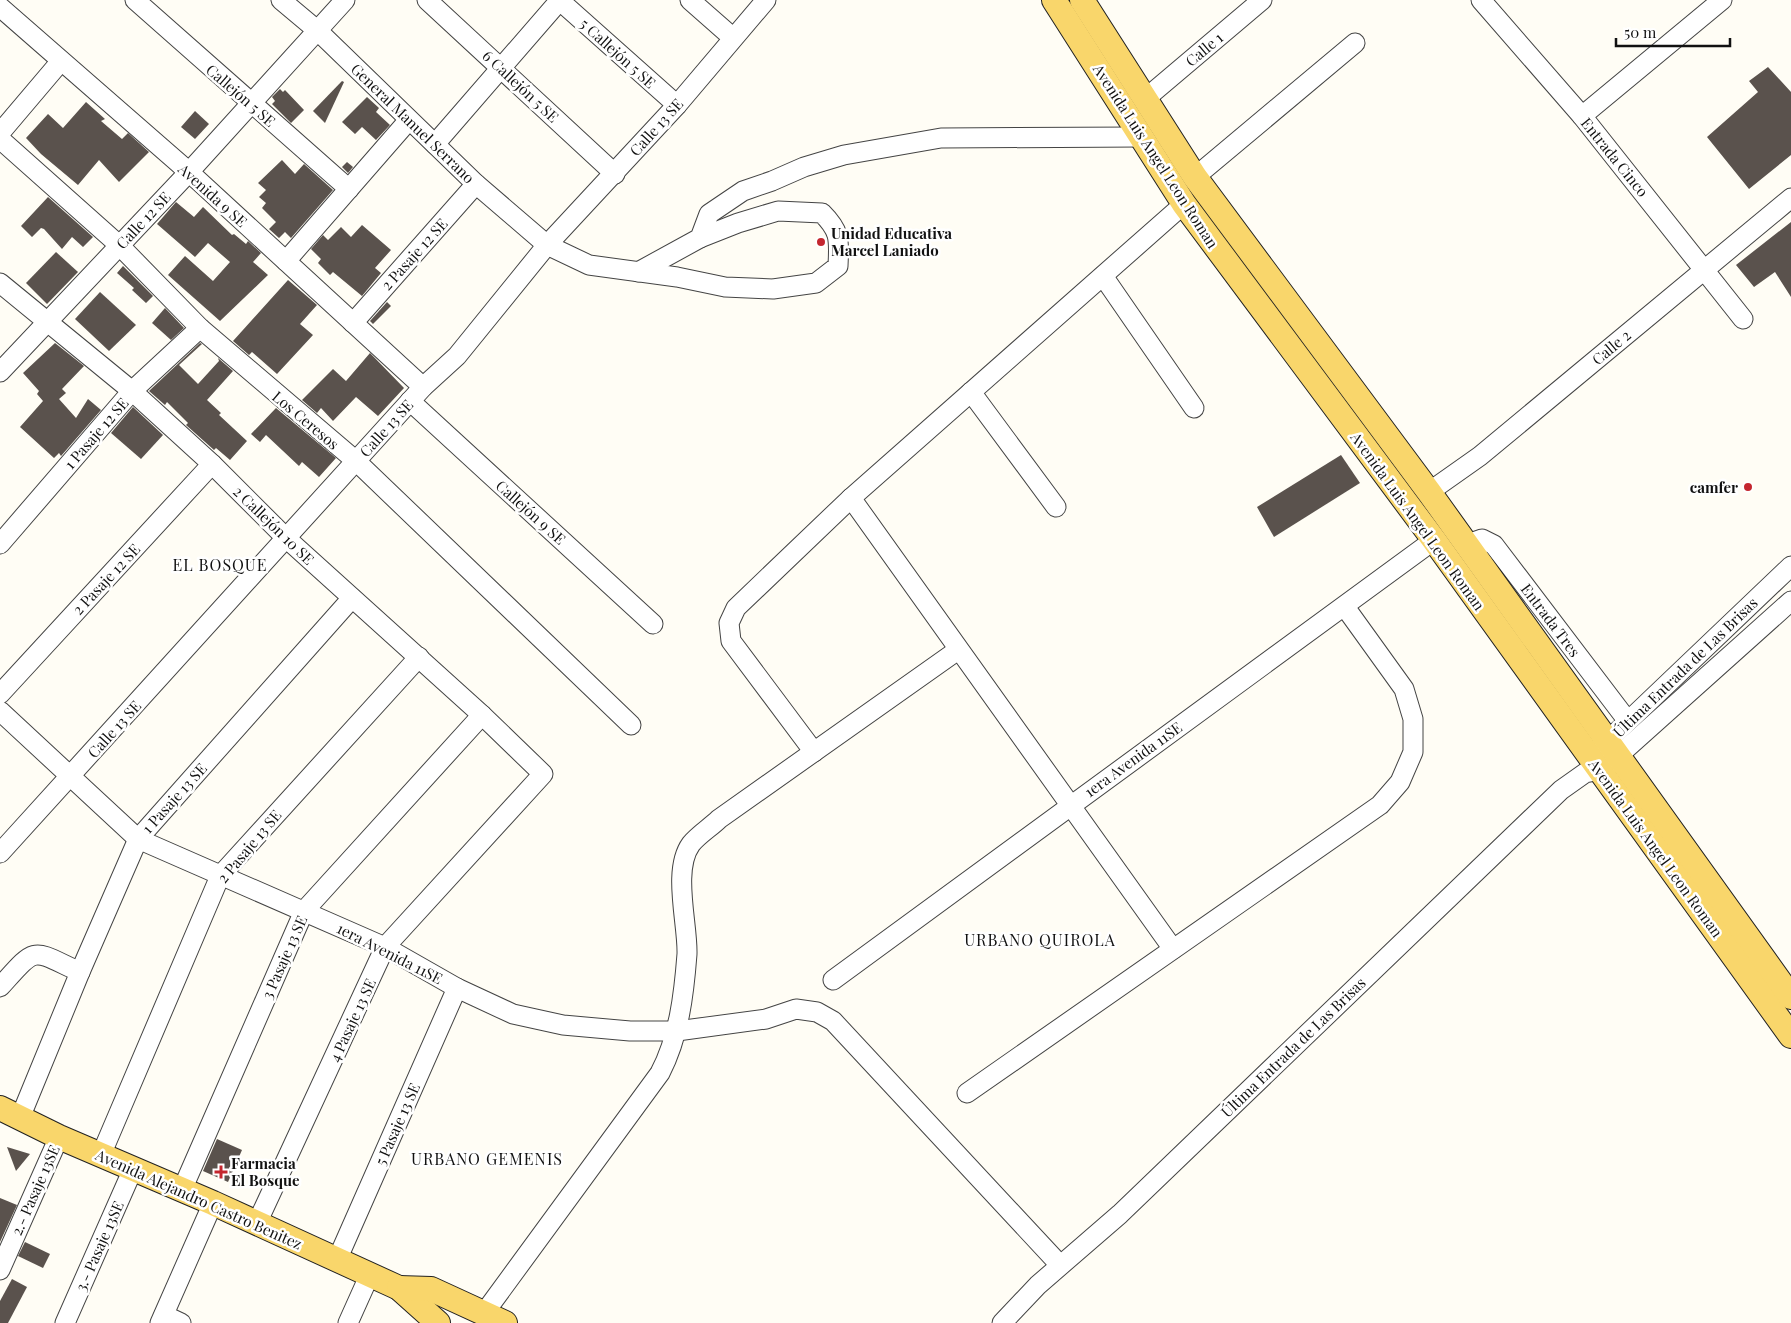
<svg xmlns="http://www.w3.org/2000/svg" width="1791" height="1323" viewBox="0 0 1791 1323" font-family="'Playfair Display',serif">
<rect width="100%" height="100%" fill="#fffdf5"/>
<!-- building -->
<g fill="#5a524d">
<polygon points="1768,67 1791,92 1791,155 1749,189 1707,137 1758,92 1749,81"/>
<polygon points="342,81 344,82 325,123 313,111"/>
<polygon points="280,89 283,92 285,90 304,110 291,123 272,104 275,101 272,97"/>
<polygon points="367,97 379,108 376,112 390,125 376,140 362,127 355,134 342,122"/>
<polygon points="86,102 105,119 101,121 122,139 128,133 149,152 119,182 99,160 78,185 41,154 26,138 48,114 63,128"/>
<polygon points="195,111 209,124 195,139 181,127"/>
<polygon points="282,160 295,174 304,164 333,190 291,238 285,232 279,238 269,229 276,222 262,208 266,203 259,197 266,190 258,183"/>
<polygon points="347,162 353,167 348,173 342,167"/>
<polygon points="48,197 93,237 83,247 72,237 62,249 44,229 41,228 32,237 21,226"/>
<polygon points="176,202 194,217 203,207 232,235 234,234 246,244 248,241 261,253 253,262 268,275 220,321 168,275 185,256 213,281 230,262 208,243 195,257 157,224"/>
<polygon points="1791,222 1791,297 1775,272 1754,287 1736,265"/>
<polygon points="362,225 391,250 375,268 381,273 362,296 333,272 330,275 318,263 321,259 311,249 323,235 328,240 341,227 351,237"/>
<polygon points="56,252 78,272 47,304 26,283"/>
<polygon points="123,266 153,296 146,303 132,290 134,288 117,273"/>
<polygon points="288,280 317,305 300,324 313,335 277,374 252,352 249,355 233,341"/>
<polygon points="100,292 136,325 109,351 75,319"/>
<polygon points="387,302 391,306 373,324 370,321"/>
<polygon points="165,308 184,328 171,340 152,323"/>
<polygon points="55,343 84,366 62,389 66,393 59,399 76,418 88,399 101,410 61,456 59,453 54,458 20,427 43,401 37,394 39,391 23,373"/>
<polygon points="200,343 202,344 179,365 198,384 219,361 218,358 233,371 207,400 221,413 219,415 247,441 230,460 216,448 214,450 186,425 188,423 167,402 165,405 149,391"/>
<polygon points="370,353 404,388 378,416 356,397 333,421 321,408 317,413 302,400 333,369 346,381"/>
<polygon points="133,407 163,435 141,459 111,433"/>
<polygon points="276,408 336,458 319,477 302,462 299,466 266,435 260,442 251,434"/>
<polygon points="1341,455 1360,483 1274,537 1257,507"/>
<polygon points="217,1139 242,1150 228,1182 203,1171"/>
<polygon points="7,1147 30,1154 16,1171"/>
<polygon points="0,1198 17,1205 0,1242"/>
<polygon points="25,1242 50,1254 43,1268 18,1256"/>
<polygon points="12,1279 27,1287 8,1323 0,1323 0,1301"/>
</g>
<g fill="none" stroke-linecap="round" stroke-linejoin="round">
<!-- minor casing -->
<g stroke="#444" stroke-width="21">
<g id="minor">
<polyline points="135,0 349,189"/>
<path d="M 281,0 L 318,31 L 476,184 L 547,245 L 589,265 L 677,277 L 725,287 L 773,289 L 816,283 L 838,266 C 839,240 841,232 822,213 L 778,211 L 738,223 L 700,238"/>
<polyline points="427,0 615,174"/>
<polyline points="559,0 677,105"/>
<polyline points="690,0 732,37"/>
<polyline points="1481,0 1582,116 1743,319"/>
<polyline points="0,7 189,172 423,387"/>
<polyline points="1145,99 1262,0"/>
<polyline points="1582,116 1722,0"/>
<polyline points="0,133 61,61"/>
<polyline points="0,139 119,245 200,328 356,461 631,725"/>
<polyline points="435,144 560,0"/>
<polyline points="1195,177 1355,43"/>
<polyline points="286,261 408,121"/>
<polyline points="638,272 700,238 709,214 743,191 772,181 804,167 844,155 941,138 1141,137"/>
<polyline points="1103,276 1194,408"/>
<polyline points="0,283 132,391 212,464 286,538 482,715 543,774 385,947 257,1223"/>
<polyline points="353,323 476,184"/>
<polyline points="0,372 189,172 345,0"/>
<polyline points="971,392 1056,507"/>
<polyline points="410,401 653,624"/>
<polyline points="1429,492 1480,456 1791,198"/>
<polyline points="851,498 1173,949"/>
<polyline points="0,544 132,391 200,328"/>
<polyline points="1465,545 1482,539 1494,545 1627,720"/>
<polyline points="0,694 212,464"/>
<polyline points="0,711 138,839 385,947 457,988 513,1014 563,1025 630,1031 677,1031 766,1019 796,1009 817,1012 833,1021 1060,1265"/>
<polyline points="1597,751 1791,566"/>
<polyline points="814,752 731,641 729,623 736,608 851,498 1184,204"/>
<polyline points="0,853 423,387 457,356 547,245 677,105 766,0"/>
<polyline points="833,980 1434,540"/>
<path d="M 0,987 C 38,945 30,949 80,972"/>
<polyline points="967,1093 1380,805 1400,782 1413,752 1413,719 1404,689 1345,607"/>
<polyline points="20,1118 80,972 138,839 352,598"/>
<polyline points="101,1155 220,876 419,657"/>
<polyline points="182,1190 304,911 482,715"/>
<polyline points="337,1260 457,988"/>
<polyline points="0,1270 59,1137"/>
<path d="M 485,1312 L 660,1073 C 679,1037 684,994 687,954 C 688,924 672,870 691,844 C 698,835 711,827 719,819 L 958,650"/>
<polyline points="164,1315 181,1323"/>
<polyline points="65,1323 133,1169"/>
<polyline points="160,1323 213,1203"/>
<polyline points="348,1323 370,1274"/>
<polyline points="1002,1323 1038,1285 1120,1214 1561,790 1585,773 1600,770 1618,756 1791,601"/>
</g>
</g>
<!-- major casing -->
<g stroke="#222" stroke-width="26">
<g id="major">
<polyline points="1054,0 1184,204 1434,540 1791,1036"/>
<polyline points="1082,0 1195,177 1429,492 1791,997"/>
<polyline points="0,1108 59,1137 213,1203 399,1288 438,1323"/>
<polyline points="399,1288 431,1289 505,1323"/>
</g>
</g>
<!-- minor -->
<use href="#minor" stroke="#fff" stroke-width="19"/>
<!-- major -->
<use href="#major" stroke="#f9d66b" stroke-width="24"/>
</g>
<!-- markers -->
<g fill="#c4262e" stroke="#fff" stroke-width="2">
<circle cx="821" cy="242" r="5"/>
<circle cx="1748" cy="487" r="5"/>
<path d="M218.5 1164.5h5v5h5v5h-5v5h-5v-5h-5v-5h5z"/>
</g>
<g text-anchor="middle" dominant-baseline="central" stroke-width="5" stroke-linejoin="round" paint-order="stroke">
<!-- street labels -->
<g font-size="15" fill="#111" stroke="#fff">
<text transform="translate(1204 49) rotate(-40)">Calle 1</text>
<text transform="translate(618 53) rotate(42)">5 Callejón 5 SE</text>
<text transform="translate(521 86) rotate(43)">6 Callejón 5 SE</text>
<text transform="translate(241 95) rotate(41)">Callejón 5 SE</text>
<text transform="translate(413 123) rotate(44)">General Manuel Serrano</text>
<text transform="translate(656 127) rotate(-48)">Calle 13 SE</text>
<text transform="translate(1156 156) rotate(57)">Avenida Luis Angel Leon Roman</text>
<text transform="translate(1615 157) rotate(51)">Entrada Cinco</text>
<text transform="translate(213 195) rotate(42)">Avenida 9 SE</text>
<text transform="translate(143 220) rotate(-47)">Calle 12 SE</text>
<text transform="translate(414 254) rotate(-48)">2 Pasaje 12 SE</text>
<text transform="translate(1611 347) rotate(-40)">Calle 2</text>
<text transform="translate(306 420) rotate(40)">Los Ceresos</text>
<text transform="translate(386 428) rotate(-48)">Calle 13 SE</text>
<text transform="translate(96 433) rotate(-49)">1 Pasaje 12 SE</text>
<text transform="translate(531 512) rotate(42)">Callejón 9 SE</text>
<text transform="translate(1418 521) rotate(54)">Avenida Luis Angel Leon Roman</text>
<text transform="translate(274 525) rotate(44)">2 Callejón 10 SE</text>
<text transform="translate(106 579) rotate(-47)">2 Pasaje 12 SE</text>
<text transform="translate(1551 620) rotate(53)">Entrada Tres</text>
<text transform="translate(1685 667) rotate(-44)">Última Entrada de Las Brisas</text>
<text transform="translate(114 729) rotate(-48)">Calle 13 SE</text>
<text transform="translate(1133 759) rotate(-36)">1era Avenida 11SE</text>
<text transform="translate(174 798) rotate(-48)">1 Pasaje 13 SE</text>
<text transform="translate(249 846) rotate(-50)">2 Pasaje 13 SE</text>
<text transform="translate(1656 848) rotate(54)">Avenida Luis Angel Leon Roman</text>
<text transform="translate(390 953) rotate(27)">1era Avenida 11SE</text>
<text transform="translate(284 957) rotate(-66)">3 Pasaje 13 SE</text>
<text transform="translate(352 1020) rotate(-65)">4 Pasaje 13 SE</text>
<text transform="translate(1293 1047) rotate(-44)">Última Entrada de Las Brisas</text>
<text transform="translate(397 1124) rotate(-66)">5 Pasaje 13 SE</text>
<text transform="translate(35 1190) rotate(-66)">2.- Pasaje 13SE</text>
<text transform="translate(199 1199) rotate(24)">Avenida Alejandro Castro Benitez</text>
<text transform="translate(99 1246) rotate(-66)">3.- Pasaje 13SE</text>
</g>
<!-- poi labels -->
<g font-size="15" font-weight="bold" fill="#111" stroke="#fff" text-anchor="start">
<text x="831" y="233">Unidad Educativa<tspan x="831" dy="17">Marcel Laniado</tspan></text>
<text x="1738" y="487" text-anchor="end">camfer</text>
<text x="231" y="1163">Farmacia<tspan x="231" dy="17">El Bosque</tspan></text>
</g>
<!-- neighbourhood labels -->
<g font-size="16" letter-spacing="1" fill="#111" stroke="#fff">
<text x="220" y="564">EL BOSQUE</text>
<text x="1040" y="939">URBANO QUIROLA</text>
<text x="487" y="1158">URBANO GEMENIS</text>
</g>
</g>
<!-- scale -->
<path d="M1616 38v8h114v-8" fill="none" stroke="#111111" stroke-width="2.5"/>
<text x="1624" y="38" font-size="15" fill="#111111" stroke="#ffffff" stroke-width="4" paint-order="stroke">50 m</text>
</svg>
